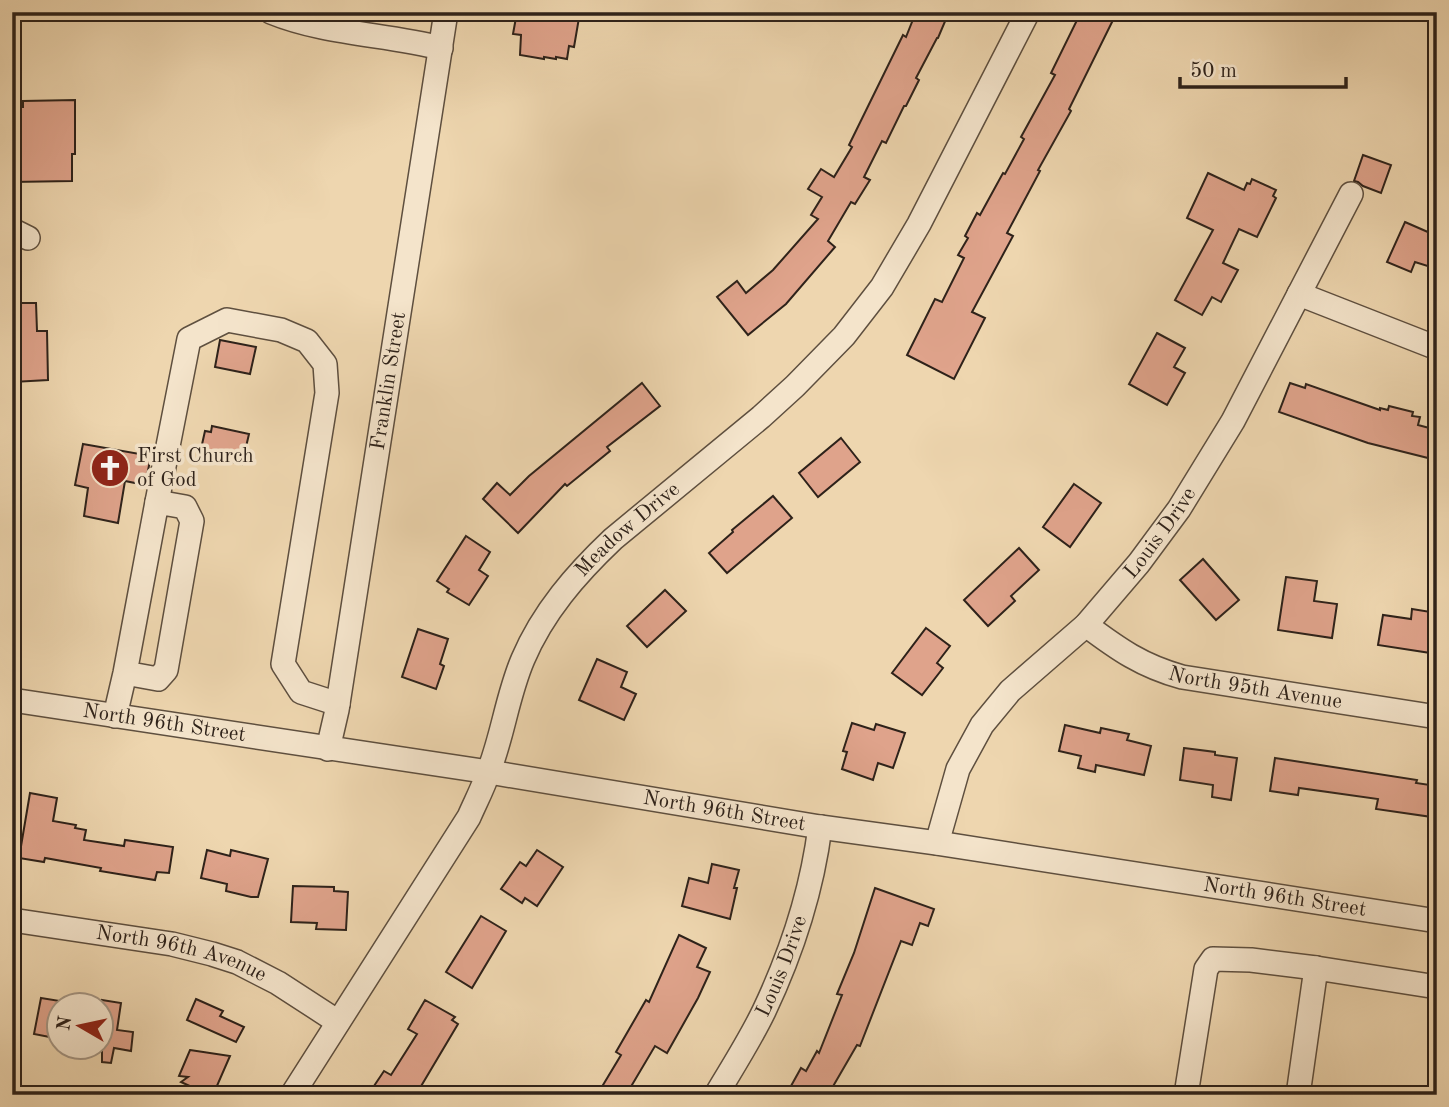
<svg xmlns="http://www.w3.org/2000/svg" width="1449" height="1107" viewBox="0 0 1449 1107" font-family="'Old Standard TT',serif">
<rect width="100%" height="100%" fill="#eed6af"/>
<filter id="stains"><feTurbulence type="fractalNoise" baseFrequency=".00286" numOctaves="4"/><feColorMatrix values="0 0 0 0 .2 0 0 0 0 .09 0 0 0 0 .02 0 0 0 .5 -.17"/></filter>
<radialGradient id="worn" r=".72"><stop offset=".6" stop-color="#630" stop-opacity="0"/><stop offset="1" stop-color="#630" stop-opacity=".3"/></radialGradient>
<!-- building -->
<g fill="#dfa38b" stroke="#2e221a" stroke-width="2">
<polygon points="517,12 580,12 574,47 569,46 567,59 556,57 556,59 544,57 544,59 520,55 521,35 513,34"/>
<polygon points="916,12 949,12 938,38 937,38 916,78 919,80 906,106 904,106 886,143 882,141 864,177 870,180 855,204 851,202 828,241 835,247 786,304 748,335 717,297 737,281 746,293 773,270 818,219 811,215 822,197 808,189 821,169 834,177 852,147 849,145 903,35 906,37"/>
<polygon points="1081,12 1117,12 1069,109 1071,111 1038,170 1040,171 1007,233 1013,236 972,312 985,318 954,379 907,355 935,299 942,302 964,258 958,255 968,238 965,236 977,213 980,215 1003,173 1005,174 1024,139 1021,137 1055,75 1051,73"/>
<polygon points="75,100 75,154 72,154 72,181 12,182 12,107 23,107 23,101"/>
<polygon points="1363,155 1391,165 1381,193 1363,186 1358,182 1354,181"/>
<polygon points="1208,173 1244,190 1247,183 1250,184 1252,179 1276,190 1273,196 1276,198 1257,237 1239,229 1223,263 1238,270 1221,302 1212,297 1202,315 1175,300 1213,230 1187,218"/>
<polygon points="1405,222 1437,236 1437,269 1415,262 1411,272 1387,262"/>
<polygon points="12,303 36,303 37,331 47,331 48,380 13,382"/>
<polygon points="1157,333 1185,348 1174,367 1185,373 1167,405 1129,384"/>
<polygon points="220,340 256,347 250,374 215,367"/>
<polygon points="642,383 660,406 607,447 610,451 567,486 565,484 518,533 483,499 497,483 510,495 529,476"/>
<polygon points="1290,383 1305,388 1306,384 1380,410 1380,408 1388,410 1389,406 1413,412 1412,416 1420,417 1418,425 1437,430 1437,441 1432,459 1368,443 1279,412"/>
<polygon points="212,426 249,434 242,464 223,460 225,454 201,449 205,431 211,432"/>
<polygon points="841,438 860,462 818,497 799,473"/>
<polygon points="83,444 151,456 145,485 125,481 118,523 84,516 88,488 75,485"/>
<polygon points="1074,484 1101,503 1070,547 1043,527"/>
<polygon points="773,496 792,518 727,573 709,553 733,532 732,530"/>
<polygon points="466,536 490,552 479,570 488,576 469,605 447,592 449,589 437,581"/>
<polygon points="1019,548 1039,570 1011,596 1015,601 988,626 964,600"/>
<polygon points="1203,559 1239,600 1216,620 1180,580"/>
<polygon points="1286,577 1317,581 1314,601 1337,604 1332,638 1278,630"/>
<polygon points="665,590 686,611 647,647 627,626"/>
<polygon points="1412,609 1437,613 1437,654 1378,645 1383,615 1411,619"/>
<polygon points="926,628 950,646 937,663 943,668 922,695 892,673"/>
<polygon points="418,629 448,639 440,664 444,666 436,689 402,677"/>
<polygon points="597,659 627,672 621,687 636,694 624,720 579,700"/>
<polygon points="852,723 874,730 876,724 905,733 893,768 878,763 873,780 842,769 847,752 843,751"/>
<polygon points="1065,725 1100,733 1101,728 1129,734 1127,740 1151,746 1144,775 1096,765 1095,772 1078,768 1081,756 1059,751"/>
<polygon points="1184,748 1215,752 1215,755 1237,758 1231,800 1212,797 1213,785 1180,780"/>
<polygon points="1275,758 1417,780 1416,783 1437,786 1432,817 1376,809 1378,799 1299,788 1298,795 1270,791"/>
<polygon points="30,793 57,798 53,821 76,825 75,828 86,830 84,840 124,846 125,840 173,847 169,873 157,872 155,880 100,871 101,868 45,858 44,862 19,858"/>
<polygon points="207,850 230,856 231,850 268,859 258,897 251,897 226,891 227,884 201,878"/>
<polygon points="537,850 563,867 537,906 525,898 522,903 501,889 520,862 526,866"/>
<polygon points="712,864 739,870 734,888 737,888 730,919 682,906 689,878 708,883"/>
<polygon points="293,886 334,887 334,891 348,892 346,930 316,929 317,923 291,922"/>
<polygon points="875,888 934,909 928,926 920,923 912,945 901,941 860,1046 857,1045 828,1095 786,1095 801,1068 806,1071 817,1051 819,1053 842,995 837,994 854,953"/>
<polygon points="481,916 506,931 472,988 446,972"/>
<polygon points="679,935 706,948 697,967 710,972 698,998 667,1053 655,1046 626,1095 597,1095 621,1055 616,1052 646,1000 649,1002"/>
<polygon points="41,998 60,1001 60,1039 34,1034"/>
<polygon points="196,999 223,1011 220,1016 244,1027 236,1042 187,1020"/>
<polygon points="102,1000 121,1003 117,1030 133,1032 131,1051 114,1048 111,1063 102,1062"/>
<polygon points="425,1000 455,1017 452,1020 458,1024 417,1093 420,1095 368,1095 384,1071 391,1075 417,1034 408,1029"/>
<polygon points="190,1050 230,1056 213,1095 209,1095 181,1082 188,1077 179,1076"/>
</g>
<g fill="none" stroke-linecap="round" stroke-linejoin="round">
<!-- minor casing -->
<g stroke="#5e4f3f" stroke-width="26">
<g id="minor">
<path d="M 271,12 C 325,34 385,34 441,48"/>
<polyline points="12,230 28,238"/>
<polyline points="1299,294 1437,348"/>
<polyline points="157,502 189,339 227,320 281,330 307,341 325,364 327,393 283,664 301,692 338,704"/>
<path id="s1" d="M 1086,625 C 1118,649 1142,666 1182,677 L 1437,717"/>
<path id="s2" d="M 12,700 L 489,772 L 820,827 L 937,843 L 1437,921"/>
<polyline points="115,716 125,673 157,502 185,507 192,521 166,670 158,679 125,673"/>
<path id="s3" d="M 328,749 L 337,710 L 446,12"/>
<path id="s4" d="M 937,843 L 958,769 L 982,725 L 1010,691 L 1086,625 L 1139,563 L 1179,509 L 1233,421 L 1351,194"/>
<path id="s5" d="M 12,920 L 172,944 L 212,954 L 237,962 L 278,983 L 338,1022"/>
<path id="s6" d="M 292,1095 L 469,817 C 475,803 483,788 488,773 C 503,736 507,696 523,659 C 543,612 576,574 613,539 L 761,417 L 795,386 L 844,336 L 882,287 L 919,224 L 1028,12"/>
<path id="s7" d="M 716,1095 C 732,1068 750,1040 764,1011 C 791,954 812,890 820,827"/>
<polyline points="1186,1095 1206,969 1213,959 1251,960 1316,968"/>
<polyline points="1298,1095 1316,968 1437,987"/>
</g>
</g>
<!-- minor -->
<use href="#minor" stroke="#f4e4cb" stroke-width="23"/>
</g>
<!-- icons -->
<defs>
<g id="church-disc" transform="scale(2.0125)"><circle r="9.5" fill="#8f2418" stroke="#f4e4cb"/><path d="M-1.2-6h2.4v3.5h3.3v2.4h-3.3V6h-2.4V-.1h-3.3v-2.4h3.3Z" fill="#fff"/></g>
</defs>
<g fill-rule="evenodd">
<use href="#church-disc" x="110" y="468"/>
</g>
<g text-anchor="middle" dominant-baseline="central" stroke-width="7" stroke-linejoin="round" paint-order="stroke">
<!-- street labels -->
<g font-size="21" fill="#2e221a" stroke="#f4e4cb">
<text stroke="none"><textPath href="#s3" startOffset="373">Franklin Street</textPath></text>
<text stroke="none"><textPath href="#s6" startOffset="665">Meadow Drive</textPath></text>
<text stroke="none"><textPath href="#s4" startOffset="390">Louis Drive</textPath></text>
<text stroke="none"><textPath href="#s1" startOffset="184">North 95th Avenue</textPath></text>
<text stroke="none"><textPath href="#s2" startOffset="154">North 96th Street</textPath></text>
<text stroke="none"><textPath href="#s2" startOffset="721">North 96th Street</textPath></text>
<text stroke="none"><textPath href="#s2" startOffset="1288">North 96th Street</textPath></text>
<text stroke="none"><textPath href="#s5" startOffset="173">North 96th Avenue</textPath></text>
<text stroke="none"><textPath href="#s7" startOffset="145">Louis Drive</textPath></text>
</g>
<!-- poi labels -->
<g font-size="21" fill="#2e221a" stroke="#f4e4cb" text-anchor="start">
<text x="137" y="456">First Church<tspan x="137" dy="24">of God</tspan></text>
</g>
</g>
<!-- margin -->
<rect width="1449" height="1107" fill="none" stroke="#eed6af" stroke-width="42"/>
<rect x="14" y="14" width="1421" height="1079" fill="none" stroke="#2e221a" stroke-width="3.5"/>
<rect x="21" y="21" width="1407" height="1065" fill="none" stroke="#2e221a" stroke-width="2"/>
<!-- north arrow -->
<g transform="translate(80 1026) rotate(279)"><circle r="33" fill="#f4e4cb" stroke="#a59684" stroke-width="2"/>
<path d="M0-5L12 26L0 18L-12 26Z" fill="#8f2418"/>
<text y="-10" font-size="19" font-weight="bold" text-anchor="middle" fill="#2e221a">N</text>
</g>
<!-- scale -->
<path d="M1180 77v10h166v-10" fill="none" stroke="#2e221a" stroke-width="3.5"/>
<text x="1190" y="77" font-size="21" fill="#2e221a" stroke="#f4e4cb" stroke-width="5" paint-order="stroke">50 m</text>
<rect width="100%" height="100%" filter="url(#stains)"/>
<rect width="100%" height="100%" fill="url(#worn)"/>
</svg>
